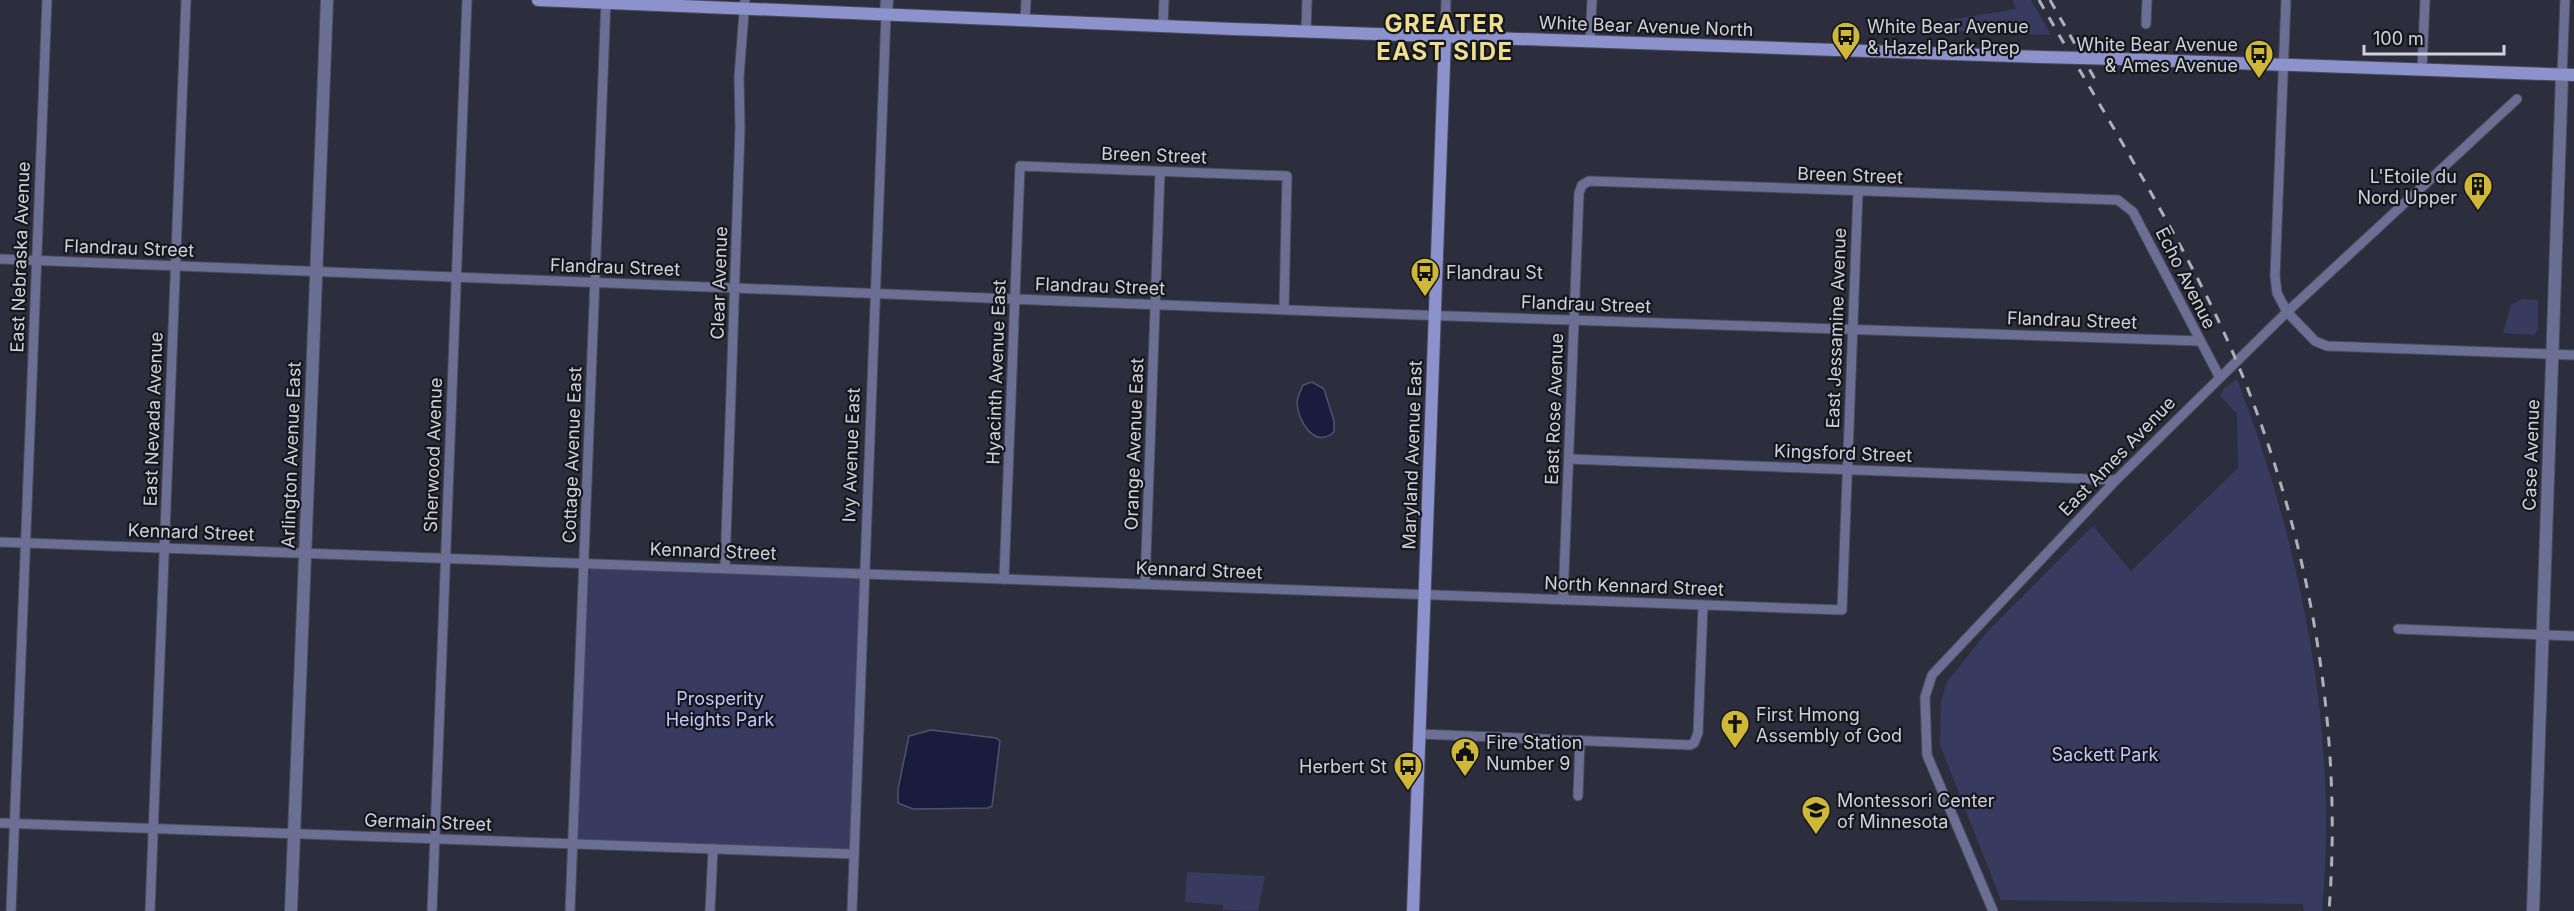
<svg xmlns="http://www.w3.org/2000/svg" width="2574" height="911" viewBox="0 0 2574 911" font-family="Inter,sans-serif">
<rect width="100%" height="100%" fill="#2c2e3d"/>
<!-- green -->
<g fill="#383b5f">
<polygon points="2012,0 2031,0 2051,35 1893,29 2016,9"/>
<polygon points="2522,299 2538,300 2538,329 2534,335 2503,333 2511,305"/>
<path d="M 2237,379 C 2301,546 2339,732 2322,911 L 2304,911 L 2303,904 L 2001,900 L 1940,745 L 1941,702 L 1947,682 L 1986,633 L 2093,526 L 2131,571 L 2238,468 L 2237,414 L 2220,396 L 2224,388 Z"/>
<polygon points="590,563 865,574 854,854 573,844"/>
<polygon points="1187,872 1265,876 1258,911 1223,910 1223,905 1185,902"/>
</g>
<!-- water -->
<g fill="#1a1b3d" stroke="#51526c" stroke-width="1.5">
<path d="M 1312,382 L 1324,389 L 1334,421 L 1334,432 C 1314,449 1298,421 1297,403 C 1297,397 1301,390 1303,385 Z"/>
<polygon points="931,730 996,738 1000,741 992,806 988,808 913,809 898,803 898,789 909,736"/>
</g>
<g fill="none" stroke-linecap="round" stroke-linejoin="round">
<!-- minor casing -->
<g stroke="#4a4b59" stroke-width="11">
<g id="minor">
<polyline points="1025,21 1026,0"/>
<polyline points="2146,24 2147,0"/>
<polyline points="1163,26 1164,0"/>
<polyline points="1306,32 1307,0"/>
<polyline points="1445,37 1446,0"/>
<polyline points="1590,42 1592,0"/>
<polyline points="2422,70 2425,0"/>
<polyline points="2562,75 2565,0"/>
<polyline points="2517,99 2287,312 2315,341 2327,346 2574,355"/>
<polyline points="0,259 1418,315 2200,341"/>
<polyline points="1569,459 2116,480"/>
<polyline points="0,542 1842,610 1858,192"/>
<polyline points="725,568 740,128 739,77 745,0"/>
<polyline points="1004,579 1020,166 1287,176 1284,309"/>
<polyline points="1145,584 1160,172"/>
<polyline points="1563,600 1579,193 1582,185 1589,181 2118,200 2133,212 2219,376"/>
<polyline points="2398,629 2574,636"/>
<polyline points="1420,734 1690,745 1694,743 1698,733 1703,605"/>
<polyline points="1578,796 1580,740"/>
<polyline points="0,823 854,854"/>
<polyline points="11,911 47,0"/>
<polyline points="150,911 186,0"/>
<polyline points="432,911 467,0"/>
<polyline points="570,911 606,0"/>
<polyline points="710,911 713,849"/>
<polyline points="852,911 886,15"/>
<polyline points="1993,911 1927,755 1925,697 1932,675 2116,480 2287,312 2277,293 2275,276 2286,0"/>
</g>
</g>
<!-- tertiary casing -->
<g stroke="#4a4b59" stroke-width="14">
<g id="tertiary">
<polyline points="886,15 887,0"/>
<polyline points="291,911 327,0"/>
<polyline points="2533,911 2562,75"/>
</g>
</g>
<!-- secondary casing -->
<g stroke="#4a4b59" stroke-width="14">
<g id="secondary">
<polyline points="538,0 1233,29 2041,57"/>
<polyline points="2120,59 2574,75"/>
<polyline points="1413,911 1445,37"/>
</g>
</g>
<!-- minor -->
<use href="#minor" stroke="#6b6f93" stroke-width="9"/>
<!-- tertiary -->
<use href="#tertiary" stroke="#6b6f93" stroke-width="12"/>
<!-- secondary -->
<use href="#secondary" stroke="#8c92cb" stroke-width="12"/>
<!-- rail -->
<g stroke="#aeafba" stroke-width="3" stroke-dasharray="10 10" stroke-linecap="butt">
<path d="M 2039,0 C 2097,102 2160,202 2212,307 C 2301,491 2345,707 2329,911"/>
<polyline points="2050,0 2096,81"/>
</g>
<!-- secondary-bridge casing -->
<g stroke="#4a4b59" stroke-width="14" stroke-linecap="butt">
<polyline id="secondary-bridge" points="2041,57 2120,59"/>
</g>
<!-- secondary-bridge -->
<use href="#secondary-bridge" stroke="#8c92cb" stroke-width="12"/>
</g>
<!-- icons -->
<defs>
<g id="bus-pin" transform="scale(1.5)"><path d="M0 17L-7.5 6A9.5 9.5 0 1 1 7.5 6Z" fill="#cfb837" stroke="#16171d"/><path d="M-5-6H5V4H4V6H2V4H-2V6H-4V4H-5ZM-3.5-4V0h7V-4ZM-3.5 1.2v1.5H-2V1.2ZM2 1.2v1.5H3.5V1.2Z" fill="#111"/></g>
<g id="building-pin" transform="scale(1.5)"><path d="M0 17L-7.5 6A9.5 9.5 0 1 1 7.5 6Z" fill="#cfb837" stroke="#16171d"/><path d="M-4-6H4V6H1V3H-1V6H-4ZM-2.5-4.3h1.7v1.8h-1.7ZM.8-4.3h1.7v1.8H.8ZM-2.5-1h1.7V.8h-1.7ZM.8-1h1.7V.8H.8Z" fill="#111"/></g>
<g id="church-pin" transform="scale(1.5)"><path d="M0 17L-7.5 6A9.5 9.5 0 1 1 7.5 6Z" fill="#cfb837" stroke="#16171d"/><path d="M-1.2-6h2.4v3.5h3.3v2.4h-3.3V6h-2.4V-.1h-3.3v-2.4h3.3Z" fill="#111"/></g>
<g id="civic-pin" transform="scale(1.5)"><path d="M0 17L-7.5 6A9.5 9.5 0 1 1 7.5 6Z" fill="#cfb837" stroke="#16171d"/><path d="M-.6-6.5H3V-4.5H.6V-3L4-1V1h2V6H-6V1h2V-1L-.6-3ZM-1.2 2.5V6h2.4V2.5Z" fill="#111"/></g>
<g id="school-pin" transform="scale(1.5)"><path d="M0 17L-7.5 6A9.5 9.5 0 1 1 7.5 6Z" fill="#cfb837" stroke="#16171d"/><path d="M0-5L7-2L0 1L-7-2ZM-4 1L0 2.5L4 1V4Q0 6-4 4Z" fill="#111"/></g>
</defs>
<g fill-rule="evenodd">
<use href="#bus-pin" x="1846" y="36"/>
<use href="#bus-pin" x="2259" y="54"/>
<use href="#building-pin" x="2478" y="186"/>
<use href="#bus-pin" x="1425" y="272"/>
<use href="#church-pin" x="1735" y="724"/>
<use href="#civic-pin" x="1465" y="752"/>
<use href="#bus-pin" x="1408" y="766"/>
<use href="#school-pin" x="1816" y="810"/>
</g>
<g text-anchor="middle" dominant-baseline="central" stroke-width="4.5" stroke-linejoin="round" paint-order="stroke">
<!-- street labels -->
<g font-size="18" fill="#d0d1db" stroke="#16171d">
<text transform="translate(1646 26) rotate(2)">White Bear Avenue North</text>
<text transform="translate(1154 155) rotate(2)">Breen Street</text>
<text transform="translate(1850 175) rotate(2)">Breen Street</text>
<text transform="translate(129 248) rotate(2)">Flandrau Street</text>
<text transform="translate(20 257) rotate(-88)">East Nebraska Avenue</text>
<text transform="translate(615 267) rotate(2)">Flandrau Street</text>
<text transform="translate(2186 278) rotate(63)">Echo Avenue</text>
<text transform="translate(719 283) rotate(-88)">Clear Avenue</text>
<text transform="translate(1100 286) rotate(2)">Flandrau Street</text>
<text transform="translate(1586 304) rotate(2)">Flandrau Street</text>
<text transform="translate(2072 320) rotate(2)">Flandrau Street</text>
<text transform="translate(1836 328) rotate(-88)">East Jessamine Avenue</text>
<text transform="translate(996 372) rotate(-88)">Hyacinth Avenue East</text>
<text transform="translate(1554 409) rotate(-88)">East Rose Avenue</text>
<text transform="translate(153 419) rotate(-88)">East Nevada Avenue</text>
<text transform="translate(1134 444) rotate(-88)">Orange Avenue East</text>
<text transform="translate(1843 453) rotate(2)">Kingsford Street</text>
<text transform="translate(291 455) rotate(-88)">Arlington Avenue East</text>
<text transform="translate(433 455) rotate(-88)">Sherwood Avenue</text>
<text transform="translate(572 455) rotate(-88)">Cottage Avenue East</text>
<text transform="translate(851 455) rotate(-88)">Ivy Avenue East</text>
<text transform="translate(1412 455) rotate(-88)">Maryland Avenue East</text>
<text transform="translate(2531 455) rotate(-88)">Case Avenue</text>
<text transform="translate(2117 456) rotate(-46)">East Ames Avenue</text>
<text transform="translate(191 532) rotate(2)">Kennard Street</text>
<text transform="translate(713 551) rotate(2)">Kennard Street</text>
<text transform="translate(1199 570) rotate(2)">Kennard Street</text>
<text transform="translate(1634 586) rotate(2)">North Kennard Street</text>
<text transform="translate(428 822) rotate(2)">Germain Street</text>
</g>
<!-- poi labels -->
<g font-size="18" fill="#d0d1db" stroke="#16171d" text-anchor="start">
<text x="1867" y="26">White Bear Avenue<tspan x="1867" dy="21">&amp; Hazel Park Prep</tspan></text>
<text x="2238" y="44" text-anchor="end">White Bear Avenue<tspan x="2238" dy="21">&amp; Ames Avenue</tspan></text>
<text x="2457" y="176" text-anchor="end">L'Etoile du<tspan x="2457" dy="21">Nord Upper</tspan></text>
<text x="1446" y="272">Flandrau St</text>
<text x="1756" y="714">First Hmong<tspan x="1756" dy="21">Assembly of God</tspan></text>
<text x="1486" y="742">Fire Station<tspan x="1486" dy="21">Number 9</tspan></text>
<text x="1387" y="766" text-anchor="end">Herbert St</text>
<text x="1837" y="800">Montessori Center<tspan x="1837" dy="21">of Minnesota</tspan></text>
</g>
<!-- park labels -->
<g font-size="18" fill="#c2c8fe" stroke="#16171d">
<text x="720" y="698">Prosperity<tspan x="720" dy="21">Heights Park</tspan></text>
<text x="2105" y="754">Sackett Park</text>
</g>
<!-- district labels -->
<g font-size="24" font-weight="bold" letter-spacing="1.5" fill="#eedf90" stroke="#16171d">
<text x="1445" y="23">GREATER<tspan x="1445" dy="28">EAST SIDE</tspan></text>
</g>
</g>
<!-- scale -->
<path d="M2364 45v9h140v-9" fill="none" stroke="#d0d1db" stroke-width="3"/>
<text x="2373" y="45" font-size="18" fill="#d0d1db" stroke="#16171d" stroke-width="4.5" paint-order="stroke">100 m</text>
</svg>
